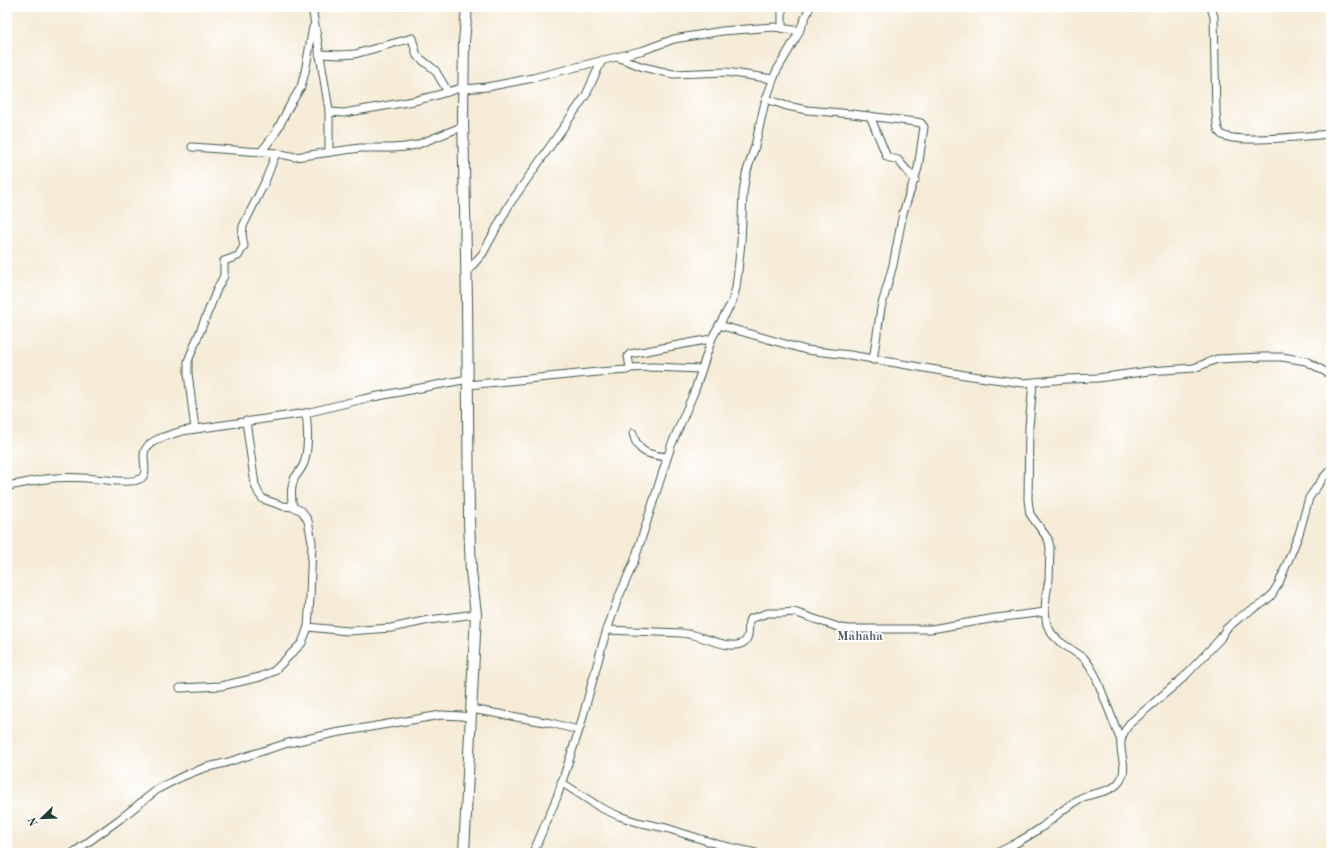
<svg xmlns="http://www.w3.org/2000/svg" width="1338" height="860" viewBox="0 0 1338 860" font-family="'Old Standard TT',serif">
<rect width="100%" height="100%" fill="#fff"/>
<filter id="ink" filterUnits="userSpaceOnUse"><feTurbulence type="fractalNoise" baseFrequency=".025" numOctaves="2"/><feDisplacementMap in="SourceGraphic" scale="8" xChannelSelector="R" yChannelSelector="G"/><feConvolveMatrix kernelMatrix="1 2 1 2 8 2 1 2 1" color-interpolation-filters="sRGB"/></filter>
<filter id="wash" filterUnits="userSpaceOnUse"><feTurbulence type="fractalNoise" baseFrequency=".012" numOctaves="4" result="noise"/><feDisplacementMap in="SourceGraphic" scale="16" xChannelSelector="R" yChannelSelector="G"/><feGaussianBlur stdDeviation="0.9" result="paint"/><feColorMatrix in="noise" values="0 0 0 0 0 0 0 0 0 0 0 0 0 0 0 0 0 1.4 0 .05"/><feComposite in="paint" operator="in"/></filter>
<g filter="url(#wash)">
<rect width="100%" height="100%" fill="#f5ebd6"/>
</g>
<g filter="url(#ink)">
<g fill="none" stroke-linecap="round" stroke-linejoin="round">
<!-- street casing -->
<g stroke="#3f574c" stroke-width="9">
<g id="street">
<polyline points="312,7 329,110 329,152"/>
<polyline points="782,7 782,28"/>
<path d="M 1211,7 L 1214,17 L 1216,113 C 1217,120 1216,129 1221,134 C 1234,145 1311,135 1331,134"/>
<polyline points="319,54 340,55 355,54 412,38 417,56 435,70 448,92"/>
<polyline points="617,57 643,67 673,74 726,72 773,79"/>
<polyline points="464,89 487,87 533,78 644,50 674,39 722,31 774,27 799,31"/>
<polyline points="766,99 787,106 807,110 852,114 916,122 921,123 924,127 918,168 903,213 893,265 881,308 873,360"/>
<polyline points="329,112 344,113 413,101 434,96 464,87"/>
<polyline points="870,116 887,157 898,160 915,180"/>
<polyline points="192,147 276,153 295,157 360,148 392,148 405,147 416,145 464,126"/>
<polyline points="261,152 275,134 290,105 301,87 305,72 313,27"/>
<polyline points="466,273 483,253 509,205 586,95 602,60"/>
<polyline points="719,325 806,350 850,355 965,375 1023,383 1067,379 1098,378 1149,371 1194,368 1217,359 1263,357 1282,357 1306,361 1331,375"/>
<polyline points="630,368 653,367 701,369"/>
<polyline points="1033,383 1029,427 1028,500 1030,514 1048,539 1050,547 1049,579 1046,596 1045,612 1047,625 1052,634 1060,642 1084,658 1090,666 1096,677 1121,741"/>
<polyline points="468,385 598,372 627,370 630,368 628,356 630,354 711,339"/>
<polyline points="195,429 188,373 188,361 218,287 224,276 224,261 238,256 244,246 242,235 243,226 265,182 276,153"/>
<path d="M 633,433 C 637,453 649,455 667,457"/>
<path d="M 7,486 C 20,484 33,481 46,479 C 66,476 87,478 107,480 C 116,481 131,483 140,479 C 150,474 141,458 145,450 C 151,438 171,435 182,431 L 306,413 L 363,399 L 468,379"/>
<path d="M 293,507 C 291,498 290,489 294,479 C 297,474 302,469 304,463 C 309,447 308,429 306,413"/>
<polyline points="308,627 348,631 391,628 429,620 476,614"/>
<path d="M 607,630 L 682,633 C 686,634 690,634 694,635 C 706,638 737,653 746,640 C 750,635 748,626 749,621 L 750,619 L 768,613 L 783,613 L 794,612 L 841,628 L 850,629 L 931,629 L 996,618 L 1045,612"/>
<polyline points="180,688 221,686 260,677 274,671 302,643 308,627 310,597 312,542 308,521 302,511 293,507 283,506 263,499 259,494 255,485 246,421"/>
<polyline points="471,709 551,723 578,730"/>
<polyline points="561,782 601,808 619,816 637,822 666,828 720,845 756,853"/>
<polyline points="73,853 120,819 158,789 181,777 204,768 225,763 288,743 335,733 441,715 462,716 471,718"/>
<polyline points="533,853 557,797 580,727 604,639 617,601 634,562 671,446 695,390 712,338 732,302 736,288 741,243 743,193 746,174 755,146 765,102 776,72 797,36 810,7"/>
<path d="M 997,853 C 1013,845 1028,837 1042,827 C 1055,817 1066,806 1081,798 C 1094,792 1114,793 1121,779 C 1128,767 1119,753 1121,741 C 1122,734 1126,729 1129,724 L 1183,678 L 1220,639 L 1226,629 L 1240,617 L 1263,603 L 1271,596 L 1279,583 L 1299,534 L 1309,498 L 1323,478 L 1331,469"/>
</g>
</g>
<!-- secondary casing -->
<g stroke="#3f574c" stroke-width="12">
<polyline id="secondary" points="464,853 476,614 471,571 469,520 467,301 463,118 464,42 467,7"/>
</g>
<!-- street -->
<use href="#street" stroke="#fff" stroke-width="7"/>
<!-- secondary -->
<use href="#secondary" stroke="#fff" stroke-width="10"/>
</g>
</g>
<g text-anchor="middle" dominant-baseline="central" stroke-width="3.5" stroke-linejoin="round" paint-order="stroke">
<!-- quarter labels -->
<g font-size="13" font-weight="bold" fill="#565e68" stroke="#fff">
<text x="860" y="636">Mahaha</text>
</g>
</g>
<!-- margin -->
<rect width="1338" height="860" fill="none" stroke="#fff" stroke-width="24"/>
<!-- north arrow -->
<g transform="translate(42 818) rotate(247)" stroke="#ffffff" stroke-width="3" paint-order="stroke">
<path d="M0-3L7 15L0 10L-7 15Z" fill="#1f3d34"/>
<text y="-6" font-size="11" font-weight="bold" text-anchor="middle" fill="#1f3d34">N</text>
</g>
</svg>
